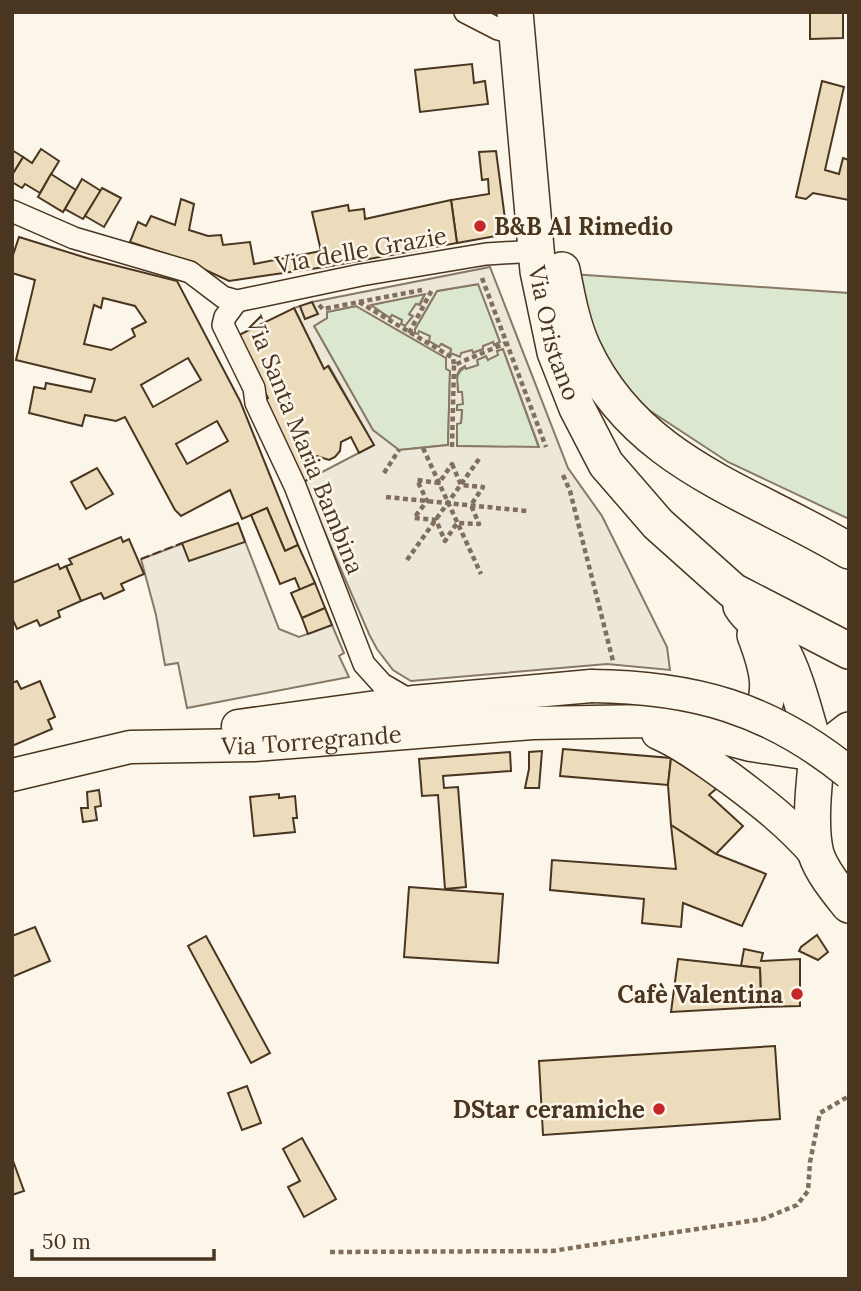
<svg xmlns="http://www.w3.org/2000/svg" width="861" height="1291" viewBox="0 0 861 1291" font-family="Lora,serif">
<rect width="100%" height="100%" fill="#fbf6e9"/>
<!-- green -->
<g fill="#dce7d0" stroke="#887966" stroke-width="2">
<polygon points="571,274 849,293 849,519 728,462 623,393 604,362"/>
<polygon points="479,284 500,342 494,345 493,342 484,349 460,357 450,353 451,349 442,344 439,347 428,341 429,336 420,332 418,335 415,333 415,329 437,291"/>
<polygon points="425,294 419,305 416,304 410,315 413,316 405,326 401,324 402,320 392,315 390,318 370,305"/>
<polygon points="356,306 446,358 450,371 448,445 399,450 373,431 314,326 327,318 326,312"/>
<path d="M 503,349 L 539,448 L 456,446 L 457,423 L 461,422 L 462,411 L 457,410 L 457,404 L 462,404 C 455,383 451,367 478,364 L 476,360 L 486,356 L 488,360 L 496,351 Z"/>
</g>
<!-- parking -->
<g fill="#ede7d9" stroke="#887966" stroke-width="2" fill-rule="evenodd">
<path d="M 490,267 L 568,468 L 602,516 L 667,647 L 670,670 L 607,664 L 411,681 L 393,670 L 377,649 L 369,634 L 303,482 L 374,445 L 329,366 L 324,369 L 294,308 L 300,306 L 305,319 L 317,314 L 312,302 ZM 478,284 L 500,342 L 494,345 L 493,342 L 483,346 L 483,349 L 473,353 L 472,350 L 461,353 L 460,357 L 450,353 L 451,349 L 441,344 L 439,347 L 429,341 L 430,336 L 419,331 L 418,334 L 415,333 L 415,329 L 437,291 ZM 425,294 L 420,305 L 416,304 L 409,314 L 413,316 L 405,326 L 401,324 L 402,320 L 392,315 L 390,318 L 371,305 ZM 356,306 L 446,358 L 446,369 L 450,371 L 448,445 L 399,450 L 373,430 L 314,326 L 327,318 L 327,312 ZM 503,349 L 539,447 L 457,446 L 457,424 L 461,423 L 462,410 L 457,410 L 457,405 L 463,404 L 462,392 L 458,392 L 457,375 L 460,369 L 465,366 L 466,369 L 478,365 L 477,360 L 486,356 L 488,360 L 498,355 L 497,351 Z"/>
<polygon points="238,523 279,629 299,637 332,625 344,653 339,656 349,677 187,708 178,663 165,665 156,615 141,559"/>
</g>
<!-- building -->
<g fill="#ecdcbc" stroke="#4a3520" stroke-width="2" fill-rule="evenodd">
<polygon points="810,12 843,12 843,38 810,39"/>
<polygon points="472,64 474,83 485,81 488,104 420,112 415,70"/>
<polygon points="822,81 844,87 825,170 839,174 843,158 849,160 849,200 813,193 806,199 796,197"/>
<polygon points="41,149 59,161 40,193 25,184 22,188 12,182 12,175 23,157 32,163"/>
<polygon points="12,150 23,157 12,175"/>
<polygon points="496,151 507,234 457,243 451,200 489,194 488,179 482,180 479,152"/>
<polygon points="51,174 76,190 63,212 38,197"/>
<polygon points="82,179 101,191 83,219 65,209"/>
<polygon points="102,188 121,198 104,227 85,216"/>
<polygon points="181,199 194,204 189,230 208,236 221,235 223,245 250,242 254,264 321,251 312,212 348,205 349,211 364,209 365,219 451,200 457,243 325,267 229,281 182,259 130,242 138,222 146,226 151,216 175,225"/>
<path d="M 19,237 L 90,259 L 177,281 L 240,401 L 298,545 L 285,551 L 267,508 L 242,519 L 230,490 L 181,516 L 175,510 L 125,417 L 116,421 L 85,415 L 82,426 L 29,413 L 34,387 L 45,389 L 46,383 L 91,392 L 95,379 L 16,360 L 35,280 L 12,273 L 12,258 ZM 103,298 L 135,306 L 146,322 L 132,329 L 135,336 L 111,350 L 84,344 L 94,305 L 101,308 ZM 188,358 L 201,380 L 153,407 L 141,385 ZM 217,421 L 228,441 L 187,464 L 176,444 Z"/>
<polygon points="312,302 318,314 305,319 300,306"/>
<polygon points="294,308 324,369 328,366 374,445 359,453 351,437 341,442 340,451 335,457 329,460 317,456 306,461 314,477 303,482 263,401 268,398 237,336"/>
<polygon points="97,468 113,494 86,509 71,482"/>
<polygon points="267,508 285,551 298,545 315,583 300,590 295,578 280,584 251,515"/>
<polygon points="238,523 245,542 189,561 182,543"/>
<polygon points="121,537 123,542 129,539 144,574 121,584 124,590 104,599 101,593 81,601 66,566 72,564 69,559"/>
<polygon points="58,564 60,569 66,566 81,601 58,611 60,617 40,626 37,620 17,629 12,618 12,583"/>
<polygon points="315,583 325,608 302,618 291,593"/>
<polygon points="325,608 332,625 308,634 302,618"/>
<polygon points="17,681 21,689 40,681 55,717 48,720 52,729 12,746 12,683"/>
<polygon points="563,749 671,758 668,785 560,776"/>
<polygon points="542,751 539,788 525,788 529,769 529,752"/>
<polygon points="510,752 511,771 443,776 444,788 458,787 466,887 445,889 438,795 422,796 419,759"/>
<polygon points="671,758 717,788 709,795 743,826 716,854 671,825 668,785"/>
<polygon points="99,790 101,806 95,807 97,820 83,822 81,808 88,808 87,792"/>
<polygon points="279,794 279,798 295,796 297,818 293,818 295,832 254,836 250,797"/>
<polygon points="671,825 716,854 766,874 742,926 683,903 681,927 642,923 644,899 550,890 552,860 676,869"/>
<polygon points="409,887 503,894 498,963 404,957"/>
<polygon points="35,927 50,961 12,977 12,936"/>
<polygon points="817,935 828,952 818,960 799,951 801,947"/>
<polygon points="206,936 270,1053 251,1063 188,946"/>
<polygon points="744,949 763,953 761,961 800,959 800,1006 761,1007 760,968 741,966"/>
<polygon points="678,959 760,968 761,1007 671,1012"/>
<polygon points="775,1046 780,1119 543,1135 539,1061"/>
<polygon points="247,1086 261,1123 242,1130 228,1093"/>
<polygon points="302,1138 336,1199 304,1217 288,1187 300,1181 283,1149"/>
<polygon points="12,1158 24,1191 12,1195"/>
</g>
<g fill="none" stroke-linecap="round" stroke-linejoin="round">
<!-- street casing -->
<g stroke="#4a3520" stroke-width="24">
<g id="street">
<polyline points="465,12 498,29 516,34"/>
<polyline points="12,211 74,238 190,272 223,297 237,301 361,275 486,254 536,251"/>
<polyline points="237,301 225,317 223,325 254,388 256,403 295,486 364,664 382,684 413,702"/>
</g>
</g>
<!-- secondary casing -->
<g stroke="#4a3520" stroke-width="35">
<g id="secondary">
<polyline points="238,726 413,702 591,686"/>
<path d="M 658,733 C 685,745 707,762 731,779 C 763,803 790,824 816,854"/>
<path id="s1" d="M 12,775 L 130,747 L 254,745 L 532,723 L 651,721 L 678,726 L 751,745 L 817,755"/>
</g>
</g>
<!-- primary casing -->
<g stroke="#4a3520" stroke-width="38">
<g id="primary">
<path id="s2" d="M 515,12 L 538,271 L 555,352 L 577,408 L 606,464 L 658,524 L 733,591 L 849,651"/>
<path d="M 562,270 C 567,296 572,324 583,348 C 636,463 749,491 849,551"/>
<path d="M 741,606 C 750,622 769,630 779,646 C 795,669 808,726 817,755"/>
<path d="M 849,730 L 817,755 C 814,783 809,827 816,854 C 822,872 837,890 849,905"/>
<path d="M 723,737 C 732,732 744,728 752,722 C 779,700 765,661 755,635"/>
</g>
</g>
<!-- path -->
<g stroke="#7f6f5c" stroke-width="4.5" stroke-dasharray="5 3.5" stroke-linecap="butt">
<polyline points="482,278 546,447"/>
<polyline points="359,302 422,290"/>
<polyline points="319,305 323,309 359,302 453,358 454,365 506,343"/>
<polyline points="409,333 433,288"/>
<polyline points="452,447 454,365"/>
<polyline points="423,448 481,574"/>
<polygon points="452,464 461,485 483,487 471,505 479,524 457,523 445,541 436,520 414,518 427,501 417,480 439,483"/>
<polyline points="384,473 399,450"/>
<polyline points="563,475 570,491 613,661"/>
<polyline points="386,497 527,511"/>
<polyline points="407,560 479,459"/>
<polyline points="330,1252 552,1251 763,1219 797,1205 808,1191 810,1162 820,1113 849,1096"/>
</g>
<!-- street -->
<use href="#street" stroke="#fbf6e9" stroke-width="21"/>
<!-- secondary -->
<use href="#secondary" stroke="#fbf6e9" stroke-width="32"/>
<!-- primary -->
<use href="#primary" stroke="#fbf6e9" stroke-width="35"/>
<!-- secondary-bridge casing -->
<g stroke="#4a3520" stroke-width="35" stroke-linecap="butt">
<path id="secondary-bridge" d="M 591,686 C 693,687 769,708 849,773"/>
</g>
<!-- secondary-bridge -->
<use href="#secondary-bridge" stroke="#fbf6e9" stroke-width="32"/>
<!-- fence -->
<polyline stroke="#4a3520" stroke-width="2" stroke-dasharray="9 3.5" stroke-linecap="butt" points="141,559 182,543"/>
</g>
<!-- markers -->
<g fill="#c62828" stroke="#fbf6e9" stroke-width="2.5">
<circle cx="480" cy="226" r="7"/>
<circle cx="797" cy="994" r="7"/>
<circle cx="659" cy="1109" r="7"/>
</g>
<g text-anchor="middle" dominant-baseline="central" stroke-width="5" stroke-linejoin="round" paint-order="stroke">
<!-- poi labels -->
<g font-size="24" font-weight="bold" fill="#4a3520" stroke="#fbf6e9" text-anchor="end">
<text x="494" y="226" text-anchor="start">B&amp;B Al Rimedio</text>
<text x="783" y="994">Cafè Valentina</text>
<text x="645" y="1109">DStar ceramiche</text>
</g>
<!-- street labels -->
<g font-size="24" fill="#4a3520" stroke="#fbf6e9">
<text transform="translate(361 250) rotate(-10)">Via delle Grazie</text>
<text stroke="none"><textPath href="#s2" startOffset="324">Via Oristano</textPath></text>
<text transform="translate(305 445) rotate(68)">Via Santa Maria Bambina</text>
<text stroke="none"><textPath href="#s1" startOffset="303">Via Torregrande</textPath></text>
</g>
</g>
<!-- border -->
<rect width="861" height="1291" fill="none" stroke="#4a3520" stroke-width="28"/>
<!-- scale -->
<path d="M32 1249v10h182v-10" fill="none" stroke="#4a3520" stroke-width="3.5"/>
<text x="42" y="1249" font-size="21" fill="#4a3520" stroke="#fbf6e9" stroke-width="5" paint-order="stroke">50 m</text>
</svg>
